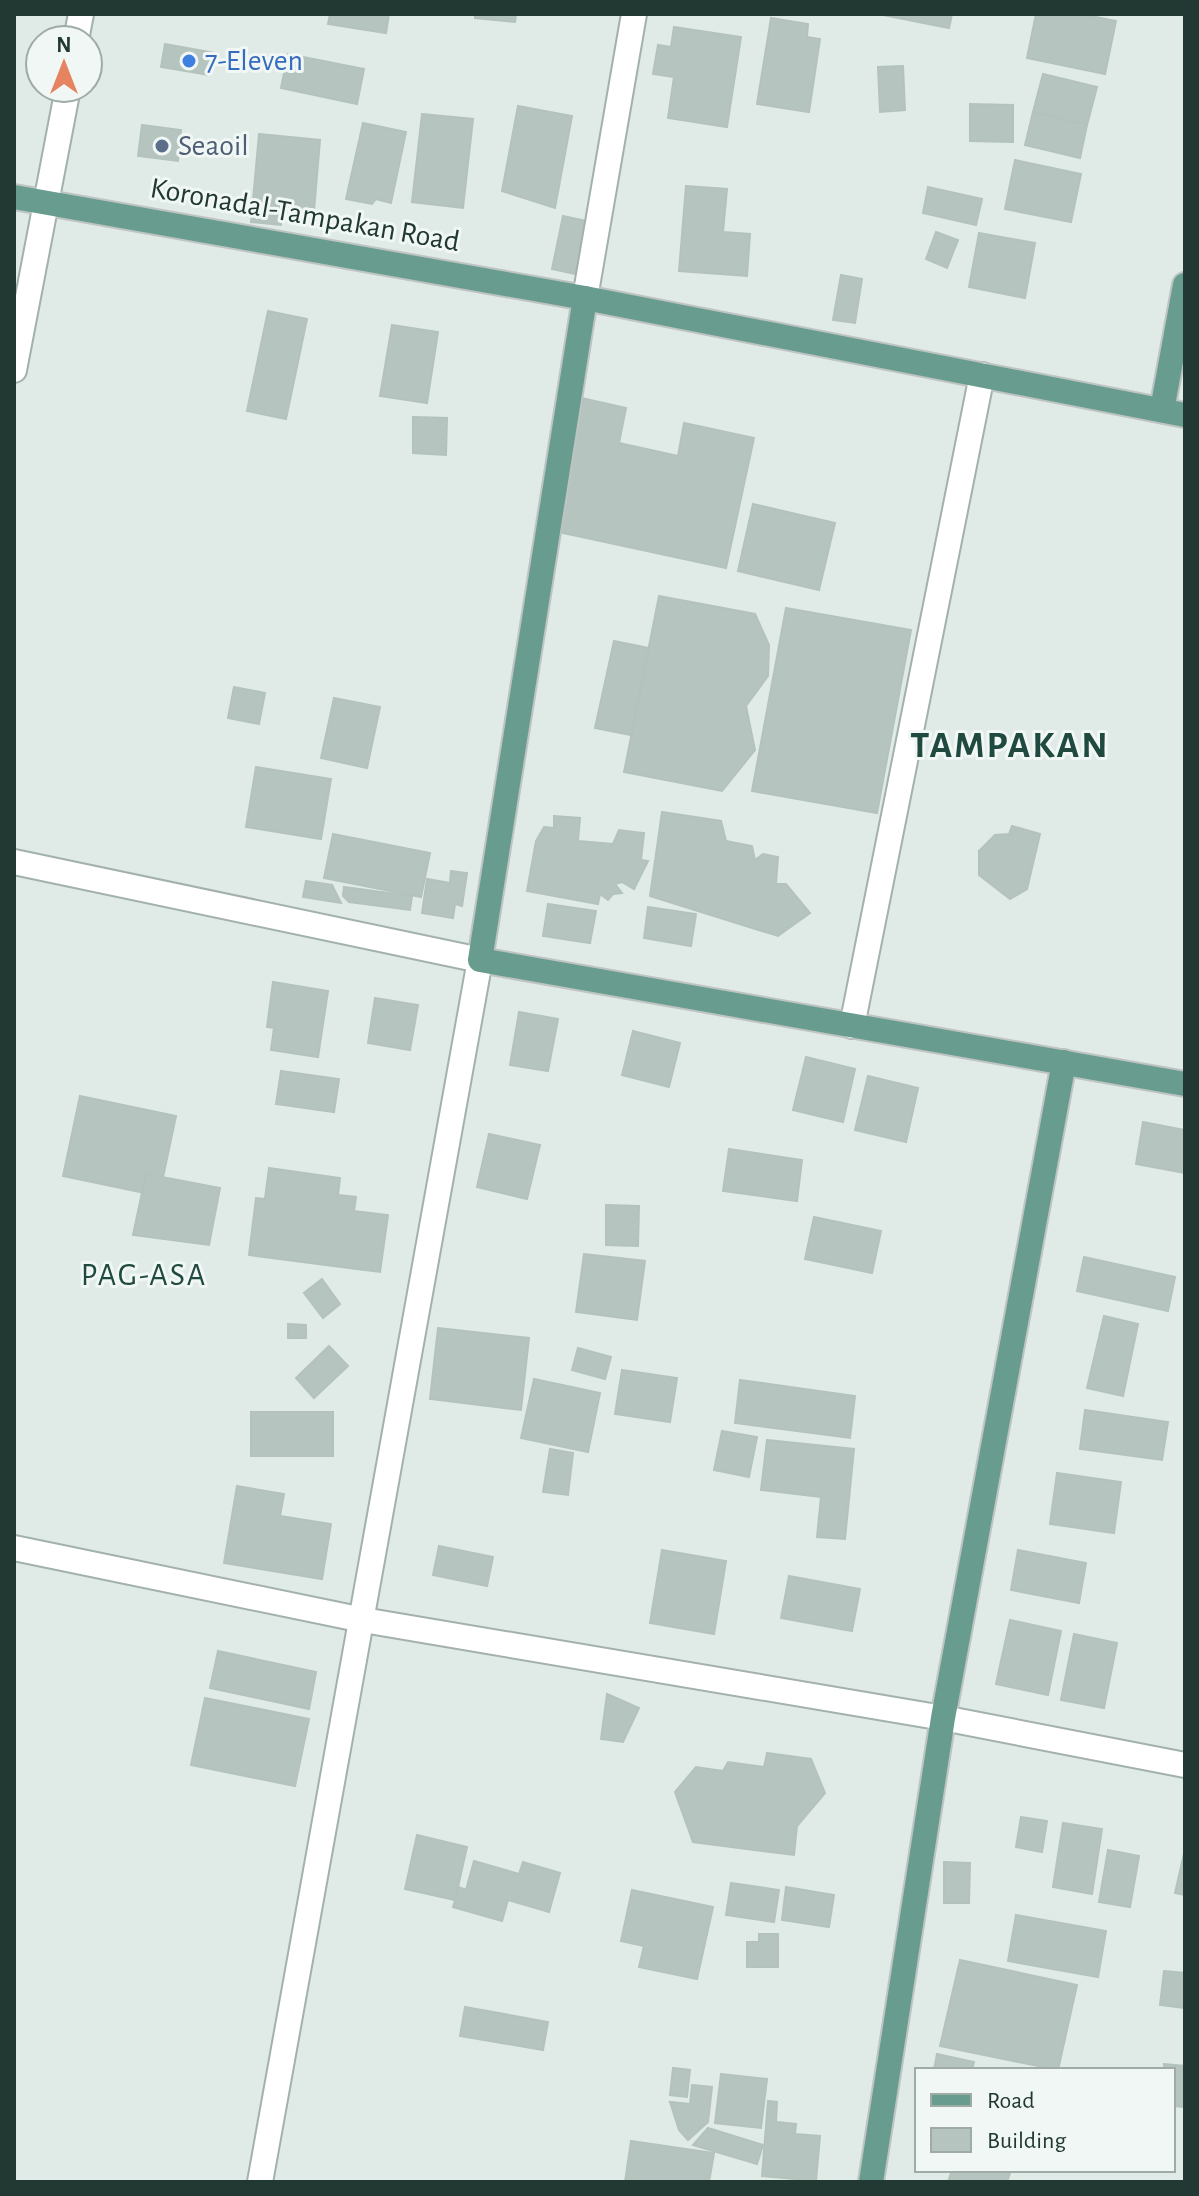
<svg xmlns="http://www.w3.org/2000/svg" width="1199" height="2196" viewBox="0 0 1199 2196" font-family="'Alegreya Sans',sans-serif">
<rect width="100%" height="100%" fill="#e0eae6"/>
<!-- building -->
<g fill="#b6c4bf" stroke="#b3c3bc" stroke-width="2">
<polygon points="330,14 389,14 386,33 328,24"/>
<polygon points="475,14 516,14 515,22 475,18"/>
<polygon points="878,14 952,14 949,28"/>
<polygon points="1036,14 1081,14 1116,21 1105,74 1027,58"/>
<polygon points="771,18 808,24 807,37 820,39 809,112 757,104"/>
<polygon points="674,27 741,37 727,127 668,118 674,77 653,74 658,45 671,47"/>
<polygon points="165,44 215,53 210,75 161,67"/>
<polygon points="288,54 364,69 357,104 281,88"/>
<polygon points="903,66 905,110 880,112 878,67"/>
<polygon points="1043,74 1097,87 1087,125 1033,112"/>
<polygon points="970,104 1013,105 1013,142 970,141"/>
<polygon points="518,106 572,116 555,208 502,191"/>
<polygon points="1033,112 1087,125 1080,158 1025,145"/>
<polygon points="422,114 473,119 463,208 412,202"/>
<polygon points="363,123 406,132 391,203 376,199 372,204 346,199"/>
<polygon points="142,125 181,130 178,161 138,156"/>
<polygon points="259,134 320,140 314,211 283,208 281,225 251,222"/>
<polygon points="1015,160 1081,174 1071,222 1005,209"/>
<polygon points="686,186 727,189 723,232 750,234 747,276 679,271"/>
<polygon points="928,187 982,199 976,225 923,213"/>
<polygon points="563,216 591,222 580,275 552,269"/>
<polygon points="936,232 958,240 947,268 926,259"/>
<polygon points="979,233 1035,243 1025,298 969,287"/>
<polygon points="841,275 862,279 855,323 833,320"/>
<polygon points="268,311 307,319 286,419 247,411"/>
<polygon points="392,325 438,332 427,403 380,396"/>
<polygon points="577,397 626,408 619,443 678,456 684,423 754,438 726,568 549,530"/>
<polygon points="413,417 447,418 446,455 413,453"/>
<polygon points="753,504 835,523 819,590 738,571"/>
<polygon points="659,596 755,614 769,645 768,676 746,706 755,750 722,791 624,772"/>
<polygon points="786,608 911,630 877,813 752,791"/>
<polygon points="614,641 649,648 631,735 595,728"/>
<polygon points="234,687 265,693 259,724 228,718"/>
<polygon points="334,698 380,707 367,768 321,758"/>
<polygon points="256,767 331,779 321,839 246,827"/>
<polygon points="662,812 721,821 726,841 752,846 755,860 763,854 778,857 776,884 786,884 810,913 778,936 650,896"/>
<polygon points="554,816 580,818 578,841 613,844 619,830 644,833 641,860 648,861 634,889 622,882 615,884 622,893 613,894 608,900 600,894 598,904 527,891 536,841 544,827 554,828"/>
<polygon points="1012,826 1040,834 1027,889 1010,899 979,875 979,851 995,835 1009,834"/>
<polygon points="333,834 430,853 421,897 324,878"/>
<polygon points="451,871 467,873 462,906 455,904 453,918 422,913 427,879 450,883"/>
<polygon points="306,881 332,885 341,903 303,897"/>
<polygon points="344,887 412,896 410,910 349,902 343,896"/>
<polygon points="548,904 596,911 590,943 543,936"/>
<polygon points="648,907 696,914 691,946 644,938"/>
<polygon points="273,982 328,991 318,1057 271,1050 274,1028 267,1027"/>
<polygon points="375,998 418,1005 410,1050 368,1043"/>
<polygon points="519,1012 558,1019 548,1071 510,1065"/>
<polygon points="633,1031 680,1043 669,1087 622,1075"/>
<polygon points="806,1057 855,1069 843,1122 793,1110"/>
<polygon points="281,1071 339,1079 334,1112 276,1104"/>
<polygon points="868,1076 918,1088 906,1142 855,1130"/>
<polygon points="80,1096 176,1116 159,1196 63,1176"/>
<polygon points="1143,1122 1185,1130 1185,1173 1136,1164"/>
<polygon points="489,1134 540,1145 527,1199 477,1187"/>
<polygon points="729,1149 802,1160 797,1201 723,1191"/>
<polygon points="269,1168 340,1178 338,1195 356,1197 354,1211 388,1215 380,1272 249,1255 256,1198 265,1199"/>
<polygon points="146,1174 220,1188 209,1245 133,1235"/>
<polygon points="606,1205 639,1206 638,1246 606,1245"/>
<polygon points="814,1217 881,1231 872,1273 805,1259"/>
<polygon points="584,1254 645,1261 637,1320 576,1312"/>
<polygon points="1084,1257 1175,1277 1168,1311 1077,1291"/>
<polygon points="322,1279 340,1304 323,1318 304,1293"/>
<polygon points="1104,1316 1138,1324 1123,1396 1087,1388"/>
<polygon points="288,1324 306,1325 306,1338 288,1338"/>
<polygon points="438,1328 529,1338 521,1410 430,1399"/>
<polygon points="329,1346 348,1366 314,1398 296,1378"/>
<polygon points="578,1348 611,1357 605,1379 572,1370"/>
<polygon points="622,1370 677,1378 670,1422 615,1414"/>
<polygon points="534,1379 600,1393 588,1452 521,1438"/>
<polygon points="740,1380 855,1396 850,1438 735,1423"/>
<polygon points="1085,1410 1168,1422 1162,1460 1080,1449"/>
<rect x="251" y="1412" width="82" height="44"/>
<polygon points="722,1431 757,1437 749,1477 714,1470"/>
<polygon points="767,1440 854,1449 845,1539 817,1537 821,1497 761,1490"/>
<polygon points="550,1449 573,1453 568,1495 543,1492"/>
<polygon points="1057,1473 1121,1482 1114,1533 1050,1524"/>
<polygon points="237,1486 284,1494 280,1516 331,1524 322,1579 224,1563"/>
<polygon points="439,1546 493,1557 487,1586 433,1575"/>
<polygon points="662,1550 726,1561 714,1634 650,1623"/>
<polygon points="1018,1550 1086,1563 1079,1603 1011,1590"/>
<polygon points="789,1576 860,1589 852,1631 781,1618"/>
<polygon points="1010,1620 1061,1631 1048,1695 996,1684"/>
<polygon points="1074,1634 1117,1643 1104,1708 1061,1700"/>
<polygon points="218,1651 316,1672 309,1709 210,1688"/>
<polygon points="607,1694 639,1708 623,1742 601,1739"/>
<polygon points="205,1698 309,1719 295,1786 191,1765"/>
<polygon points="767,1753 811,1759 825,1793 797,1826 794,1855 693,1842 675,1792 696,1767 723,1771 728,1762 764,1767"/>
<polygon points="1021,1817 1047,1821 1042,1852 1016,1847"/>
<polygon points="1063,1823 1102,1829 1092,1894 1053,1887"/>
<polygon points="417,1835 467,1847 455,1900 405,1889"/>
<polygon points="1185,1849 1185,1895 1175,1893"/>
<polygon points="1108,1850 1139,1856 1130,1907 1099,1902"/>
<polygon points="474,1861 519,1874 523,1862 560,1873 549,1912 508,1900 502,1921 453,1907 459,1887 466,1890"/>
<polygon points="944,1862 970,1863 969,1903 944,1903"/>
<polygon points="731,1883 779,1890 774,1922 726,1915"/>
<polygon points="786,1887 834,1895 829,1927 782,1920"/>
<polygon points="632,1890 713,1907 697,1979 639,1967 644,1946 621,1941"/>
<polygon points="1016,1915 1106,1931 1098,1977 1008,1961"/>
<polygon points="759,1934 778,1934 778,1967 747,1967 747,1942 759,1942"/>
<polygon points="960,1960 1077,1985 1058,2070 940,2046"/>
<polygon points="1164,1971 1185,1973 1185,2008 1160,2005"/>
<polygon points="465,2007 548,2022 543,2050 460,2036"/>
<polygon points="937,2054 974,2062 972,2070 934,2070"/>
<polygon points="1164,2064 1185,2066 1185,2107 1173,2106 1173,2070 1164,2070"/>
<polygon points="673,2068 690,2070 687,2097 670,2095"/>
<polygon points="721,2074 767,2079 761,2128 715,2123"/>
<polygon points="692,2085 712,2087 708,2122 688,2140 679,2130 670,2102 690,2104"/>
<polygon points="768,2101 777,2102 776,2122 796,2124 795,2134 820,2136 816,2181 762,2176"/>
<polygon points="708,2128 763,2145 757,2164 693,2145"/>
<polygon points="631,2141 714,2153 709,2182 625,2182"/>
<polygon points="952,2170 1011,2170 1007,2182 948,2182"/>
</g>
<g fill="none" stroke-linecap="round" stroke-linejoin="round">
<!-- minor casing -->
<g stroke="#a3b1ad" stroke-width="28">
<g id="minor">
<polyline points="76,40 81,14"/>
<polyline points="585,298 634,14"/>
<polyline points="14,370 68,88"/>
<polyline points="14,862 480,960 260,2182"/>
<polyline points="852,1026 982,375"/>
<polyline points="14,1548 363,1620 943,1718 1185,1765"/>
</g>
</g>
<!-- major casing -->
<g stroke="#bdc4c2" stroke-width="28">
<g id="major">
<polyline points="14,197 585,298 1185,415"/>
<polyline points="585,298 480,960 1185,1084"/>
<polyline points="1162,410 1185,285"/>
<polyline points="871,2182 943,1718 1064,1062"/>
</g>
</g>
<!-- minor -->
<use href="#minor" stroke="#fff" stroke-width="24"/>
<!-- major -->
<use href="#major" stroke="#689c8f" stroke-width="24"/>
</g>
<!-- markers -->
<circle fill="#3f7fe0" stroke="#f0f7f4" stroke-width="3" cx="189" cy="61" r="8"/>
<circle fill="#5c6f8a" stroke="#f0f7f4" stroke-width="3" cx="162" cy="146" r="8"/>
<g text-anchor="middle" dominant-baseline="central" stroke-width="6" stroke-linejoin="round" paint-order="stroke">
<!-- shop labels -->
<g font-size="30" fill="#366cbe" stroke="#f0f7f4" text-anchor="start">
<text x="205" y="61">7-Eleven</text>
</g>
<!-- service labels -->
<g font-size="30" fill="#4e5e75" stroke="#f0f7f4" text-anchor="start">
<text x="178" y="146">Seaoil</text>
</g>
<!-- street labels -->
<g font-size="30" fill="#223933" stroke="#f0f7f4">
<text transform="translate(305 215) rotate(10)">Koronadal-Tampakan Road</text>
</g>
<!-- neighbourhood labels -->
<g font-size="32" letter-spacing="2" fill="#20493f" stroke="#f0f7f4">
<text x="144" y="1275">PAG-ASA</text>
</g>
<!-- district labels -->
<g font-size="38" font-weight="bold" letter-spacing="2" fill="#20493f" stroke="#f0f7f4">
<text x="1010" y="746">TAMPAKAN</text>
</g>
</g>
<!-- border -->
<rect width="1199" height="2196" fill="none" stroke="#223933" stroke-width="32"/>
<!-- legend -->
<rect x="915" y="2068" width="260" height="104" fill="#f0f7f4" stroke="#9eaba7" stroke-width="2"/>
<rect x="931" y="2094" width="40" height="12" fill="#689c8f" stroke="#9eaba7" stroke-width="2"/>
<text x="987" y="2108" font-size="24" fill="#223933">Road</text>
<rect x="931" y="2128" width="40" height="24" fill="#b6c4bf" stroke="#9eaba7" stroke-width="2"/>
<text x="987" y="2148" font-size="24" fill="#223933">Building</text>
<!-- north arrow -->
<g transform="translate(64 64)"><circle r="38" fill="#f0f7f4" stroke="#9eaba7" stroke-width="2"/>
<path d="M0-6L14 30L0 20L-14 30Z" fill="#e68462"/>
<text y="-12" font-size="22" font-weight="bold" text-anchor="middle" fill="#223933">N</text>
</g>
</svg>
